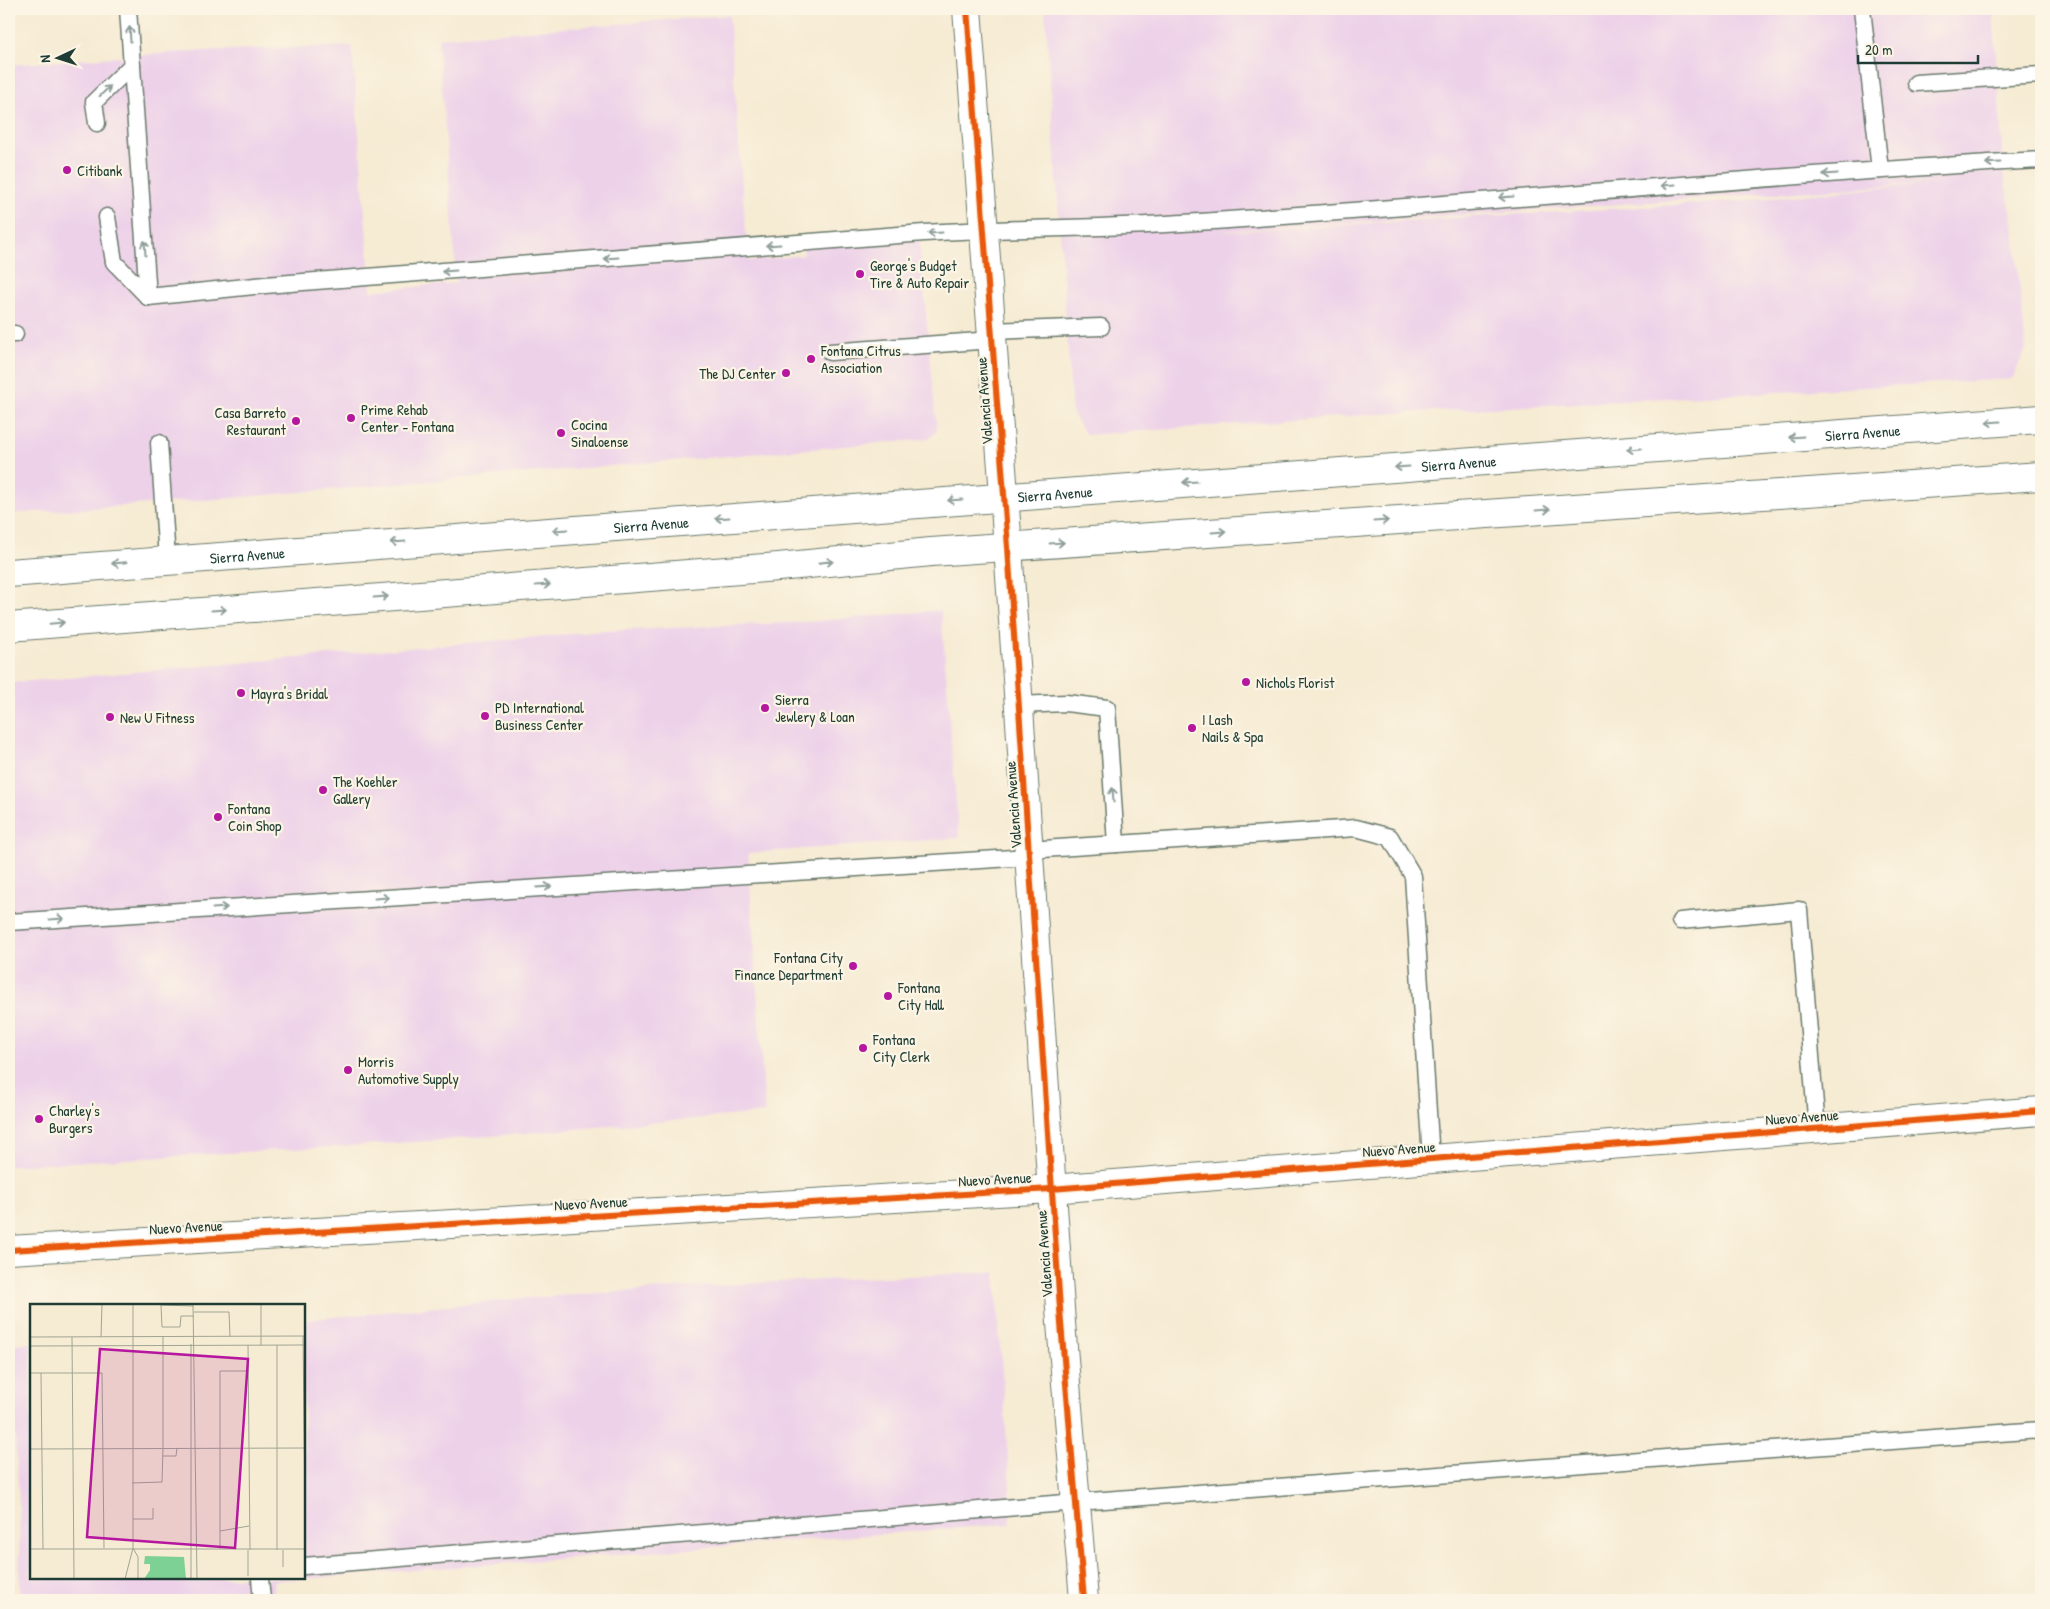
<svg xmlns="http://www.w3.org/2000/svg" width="2050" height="1609" viewBox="0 0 2050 1609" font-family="'Patrick Hand',sans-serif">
<rect width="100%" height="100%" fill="#fcf5e5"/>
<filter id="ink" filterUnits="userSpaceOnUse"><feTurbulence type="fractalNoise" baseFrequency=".02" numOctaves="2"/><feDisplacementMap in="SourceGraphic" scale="10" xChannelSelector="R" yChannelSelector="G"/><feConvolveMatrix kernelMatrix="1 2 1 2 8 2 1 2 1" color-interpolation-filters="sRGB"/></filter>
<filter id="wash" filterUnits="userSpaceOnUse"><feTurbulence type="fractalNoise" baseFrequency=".0096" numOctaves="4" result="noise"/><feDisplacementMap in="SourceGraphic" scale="20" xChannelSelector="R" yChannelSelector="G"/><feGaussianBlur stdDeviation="1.12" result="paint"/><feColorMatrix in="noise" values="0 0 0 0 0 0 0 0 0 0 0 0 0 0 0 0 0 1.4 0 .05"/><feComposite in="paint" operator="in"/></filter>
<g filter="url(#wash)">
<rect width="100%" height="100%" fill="#f6ebd3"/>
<!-- built -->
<g fill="#edd1e9" fill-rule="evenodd">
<path d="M 1045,9 L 1993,9 L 2004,178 L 2013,220 L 2026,349 L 2012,379 L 1364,415 L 1086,435 L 1072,412 ZM 1960,181 L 1726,202 L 1224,232 L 1225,231 Z"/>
<polygon points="729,15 748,261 804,255 803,247 919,238 937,431 928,439 231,498 9,514 9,65 195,51 352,46 371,291 457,283 438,38"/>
<polygon points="941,610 959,838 748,853 765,1113 431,1141 9,1166 9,683 605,631 807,622"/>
<polygon points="995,1272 1010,1486 1010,1524 273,1581 274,1600 20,1600 19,1501 10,1344 31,1343 31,1578 304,1578 304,1320 526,1298 756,1283"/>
</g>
</g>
<g filter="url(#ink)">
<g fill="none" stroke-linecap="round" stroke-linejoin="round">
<!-- service casing -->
<g stroke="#6a7a6c" stroke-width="19">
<g id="service">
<polyline points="128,9 148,297"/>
<polyline points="1862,9 1880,170"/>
<polyline points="1916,83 2041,75"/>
<polyline points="97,123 94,102 132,65"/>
<polyline points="107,217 114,262 148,297"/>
<path d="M 148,297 L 265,285 L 924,233 C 1005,228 1085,229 1166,224 C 1458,206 1749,176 2041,160"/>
<polyline points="992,331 1101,327"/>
<polyline points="9,334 15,334"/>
<polyline points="830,352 992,340"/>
<polyline points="159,443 167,559"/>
<polyline points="1018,705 1066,703 1107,708 1116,844"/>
<polyline points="1028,850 1356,828 1390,837 1413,876 1431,1159"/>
<polyline points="1680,921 1799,910 1817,1129"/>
<polyline points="9,922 1029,857"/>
<polyline points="304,1566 1077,1502 2041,1430"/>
<polyline points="260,1578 262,1600"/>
</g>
</g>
<!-- minor casing -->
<g stroke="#6a7a6c" stroke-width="30">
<g id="minor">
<polyline points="967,9 1008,547 1061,1323 1084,1600"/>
<polyline points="9,1250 1051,1189 2041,1111"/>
</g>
</g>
<!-- primary casing -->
<g stroke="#6a7a6c" stroke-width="30">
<g id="primary">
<path id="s1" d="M 9,573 L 2041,419"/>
<polyline points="9,627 778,567 931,552 2041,476"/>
</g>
</g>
<!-- service -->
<use href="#service" stroke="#fff" stroke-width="16"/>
<!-- minor -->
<use href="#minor" stroke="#fff" stroke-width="28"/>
<!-- primary -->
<use href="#primary" stroke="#fff" stroke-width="28"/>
<!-- cycleway casing -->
<g stroke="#fcf5e5" stroke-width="9">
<g id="cycleway">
<polyline points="967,9 1008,547 1061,1323 1084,1600"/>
<polyline points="9,1250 1051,1189 2041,1111"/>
</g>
</g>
<!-- cycleway -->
<use href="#cycleway" stroke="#e8590c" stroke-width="6"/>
</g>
<!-- one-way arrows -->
<defs><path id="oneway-shaft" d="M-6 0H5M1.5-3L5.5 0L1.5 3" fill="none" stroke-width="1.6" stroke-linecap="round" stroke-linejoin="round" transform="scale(1.25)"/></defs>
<g stroke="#8f9e9a">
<use href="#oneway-shaft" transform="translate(130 34) rotate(-94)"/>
<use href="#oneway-shaft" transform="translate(105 91) rotate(-44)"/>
<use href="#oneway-shaft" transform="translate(1993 163) rotate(177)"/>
<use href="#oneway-shaft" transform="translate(1830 174) rotate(176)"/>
<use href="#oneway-shaft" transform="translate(1668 185) rotate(176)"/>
<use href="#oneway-shaft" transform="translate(1506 197) rotate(176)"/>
<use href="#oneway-shaft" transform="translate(935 233) rotate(176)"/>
<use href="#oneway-shaft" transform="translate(773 245) rotate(176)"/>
<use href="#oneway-shaft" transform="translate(145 248) rotate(-94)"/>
<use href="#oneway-shaft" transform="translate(611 258) rotate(176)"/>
<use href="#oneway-shaft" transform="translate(449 271) rotate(176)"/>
<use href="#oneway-shaft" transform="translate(1993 422) rotate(176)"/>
<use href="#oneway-shaft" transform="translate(1796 437) rotate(176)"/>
<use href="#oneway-shaft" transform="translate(1634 449) rotate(176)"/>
<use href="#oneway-shaft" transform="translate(1402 467) rotate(176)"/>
<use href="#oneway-shaft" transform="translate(1190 482) rotate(176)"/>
<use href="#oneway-shaft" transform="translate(955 500) rotate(176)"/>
<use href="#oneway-shaft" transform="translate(1543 510) rotate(-4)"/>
<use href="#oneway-shaft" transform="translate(722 518) rotate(176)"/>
<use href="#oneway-shaft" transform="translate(1381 521) rotate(-4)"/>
<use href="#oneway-shaft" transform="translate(560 530) rotate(176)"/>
<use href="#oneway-shaft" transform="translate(1219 532) rotate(-4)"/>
<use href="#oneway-shaft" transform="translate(398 542) rotate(176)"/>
<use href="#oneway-shaft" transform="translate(1057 543) rotate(-4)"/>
<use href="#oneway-shaft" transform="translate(826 562) rotate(-6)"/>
<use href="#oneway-shaft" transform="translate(119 563) rotate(175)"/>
<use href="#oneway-shaft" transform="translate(543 585) rotate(-4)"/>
<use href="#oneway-shaft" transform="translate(381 597) rotate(-4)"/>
<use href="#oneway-shaft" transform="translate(219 610) rotate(-4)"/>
<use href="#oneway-shaft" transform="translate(57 623) rotate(-5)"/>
<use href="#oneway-shaft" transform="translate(1113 795) rotate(-94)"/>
<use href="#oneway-shaft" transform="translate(544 887) rotate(-4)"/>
<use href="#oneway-shaft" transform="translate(382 898) rotate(-4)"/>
<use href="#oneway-shaft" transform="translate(220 908) rotate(-4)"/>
<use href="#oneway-shaft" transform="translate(57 919) rotate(-4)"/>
</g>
</g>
<!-- markers -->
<g fill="#b5179e" stroke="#fcf5e5" stroke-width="2">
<circle cx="67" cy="170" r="5"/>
<circle cx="860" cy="274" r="5"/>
<circle cx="811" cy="359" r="5"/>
<circle cx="786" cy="373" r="5"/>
<circle cx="351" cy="418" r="5"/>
<circle cx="296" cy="421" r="5"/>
<circle cx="561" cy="433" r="5"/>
<circle cx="1246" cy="682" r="5"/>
<circle cx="241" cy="693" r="5"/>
<circle cx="765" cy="708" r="5"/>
<circle cx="485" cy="716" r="5"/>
<circle cx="110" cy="717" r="5"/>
<circle cx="1192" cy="728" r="5"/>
<circle cx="323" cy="790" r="5"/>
<circle cx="218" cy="817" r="5"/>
<circle cx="853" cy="966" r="5"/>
<circle cx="888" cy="996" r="5"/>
<circle cx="863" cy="1048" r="5"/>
<circle cx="348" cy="1070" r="5"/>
<circle cx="39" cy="1119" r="5"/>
</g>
<g text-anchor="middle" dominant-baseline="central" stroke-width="4.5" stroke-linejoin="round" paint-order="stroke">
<!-- poi labels -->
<g font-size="15" fill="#1f3d34" stroke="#fcf5e5" text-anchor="start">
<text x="77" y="170">Citibank</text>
<text x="870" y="265">George's Budget<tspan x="870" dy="17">Tire &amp; Auto Repair</tspan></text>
<text x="821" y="350">Fontana Citrus<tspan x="821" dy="17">Association</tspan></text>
<text x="776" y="373" text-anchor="end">The DJ Center</text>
<text x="361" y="409">Prime Rehab<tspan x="361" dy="17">Center - Fontana</tspan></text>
<text x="286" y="412" text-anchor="end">Casa Barreto<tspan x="286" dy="17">Restaurant</tspan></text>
<text x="571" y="424">Cocina<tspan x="571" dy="17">Sinaloense</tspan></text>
<text x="1256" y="682">Nichols Florist</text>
<text x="251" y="693">Mayra's Bridal</text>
<text x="775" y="699">Sierra<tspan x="775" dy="17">Jewlery &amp; Loan</tspan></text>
<text x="495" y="707">PD International<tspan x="495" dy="17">Business Center</tspan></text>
<text x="120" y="717">New U Fitness</text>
<text x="1202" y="719">I Lash<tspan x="1202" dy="17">Nails &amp; Spa</tspan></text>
<text x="333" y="781">The Koehler<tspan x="333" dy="17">Gallery</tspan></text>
<text x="228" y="808">Fontana<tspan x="228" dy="17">Coin Shop</tspan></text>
<text x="843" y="957" text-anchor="end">Fontana City<tspan x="843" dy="17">Finance Department</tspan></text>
<text x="898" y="987">Fontana<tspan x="898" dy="17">City Hall</tspan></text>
<text x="873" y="1039">Fontana<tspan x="873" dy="17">City Clerk</tspan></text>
<text x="358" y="1061">Morris<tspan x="358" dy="17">Automotive Supply</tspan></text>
<text x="49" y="1110">Charley's<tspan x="49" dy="17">Burgers</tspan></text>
</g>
<!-- street labels -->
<g font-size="15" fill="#1f3d34" stroke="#fcf5e5">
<text transform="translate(984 401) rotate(-94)">Valencia Avenue</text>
<text stroke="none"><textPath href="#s1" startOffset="1859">Sierra Avenue</textPath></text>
<text stroke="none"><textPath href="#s1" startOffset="1454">Sierra Avenue</textPath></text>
<text stroke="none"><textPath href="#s1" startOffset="1049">Sierra Avenue</textPath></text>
<text stroke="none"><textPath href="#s1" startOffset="644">Sierra Avenue</textPath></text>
<text stroke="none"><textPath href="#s1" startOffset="239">Sierra Avenue</textPath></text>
<text transform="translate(1013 805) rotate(-94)">Valencia Avenue</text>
<text transform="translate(1802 1117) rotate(-4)">Nuevo Avenue</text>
<text transform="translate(1399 1149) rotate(-4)">Nuevo Avenue</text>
<text transform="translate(995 1179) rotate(-3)">Nuevo Avenue</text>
<text transform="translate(591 1203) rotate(-3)">Nuevo Avenue</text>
<text transform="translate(186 1227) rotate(-3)">Nuevo Avenue</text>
<text transform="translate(1044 1254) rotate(-94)">Valencia Avenue</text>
</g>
</g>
<!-- overview -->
<g transform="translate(30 1304)">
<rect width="275" height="275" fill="#f6ebd3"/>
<path d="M 115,252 L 154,253 L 156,275 L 114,275 L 120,266 L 120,260 L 114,260 Z" fill="#7ed194"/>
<path fill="none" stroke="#a0a593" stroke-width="1" d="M 163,0 L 167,275M 163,2 L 131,1 L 132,23 L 150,23 L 151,12 L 164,12M 164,8 L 199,8 L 200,33M 273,32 L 275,202M 0,33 L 275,32M 42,33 L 44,275M 71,33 L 72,0M 161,40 L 161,275M 218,41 L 220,246M 231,41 L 231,0M 247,41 L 247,246M 0,42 L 275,41M 190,67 L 190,245M 190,67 L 218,67M 0,69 L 72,69 L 74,244M 11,69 L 13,245M 133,144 L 133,33M 0,145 L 275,144M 133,152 L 146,152 L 147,144M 102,179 L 132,178 L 133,144M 103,215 L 123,215 L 123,204M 190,227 L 219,222M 103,244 L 108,253 L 108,275M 0,245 L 275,245M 218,246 L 218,272M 253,263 L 253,246M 95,275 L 103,244 L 103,0"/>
<path fill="#b5179e" fill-opacity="0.15" stroke="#b5179e" stroke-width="2.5" d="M 70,45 L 218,55 L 205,244 L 57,233 Z"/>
<rect width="275" height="275" fill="none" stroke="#1f3d34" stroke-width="2.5"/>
</g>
<!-- margin -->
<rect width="2050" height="1609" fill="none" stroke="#fcf5e5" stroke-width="30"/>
<!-- north arrow -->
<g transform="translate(58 58) rotate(266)" stroke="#fcf5e5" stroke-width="4" paint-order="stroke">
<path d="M0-4L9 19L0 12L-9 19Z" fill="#1f3d34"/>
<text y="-8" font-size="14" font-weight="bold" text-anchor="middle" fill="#1f3d34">N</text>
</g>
<!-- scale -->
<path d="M1858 55v8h120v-8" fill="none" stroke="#1f3d34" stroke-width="2.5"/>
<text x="1865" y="55" font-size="15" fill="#1f3d34" stroke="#fcf5e5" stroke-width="4" paint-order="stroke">20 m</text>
</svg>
